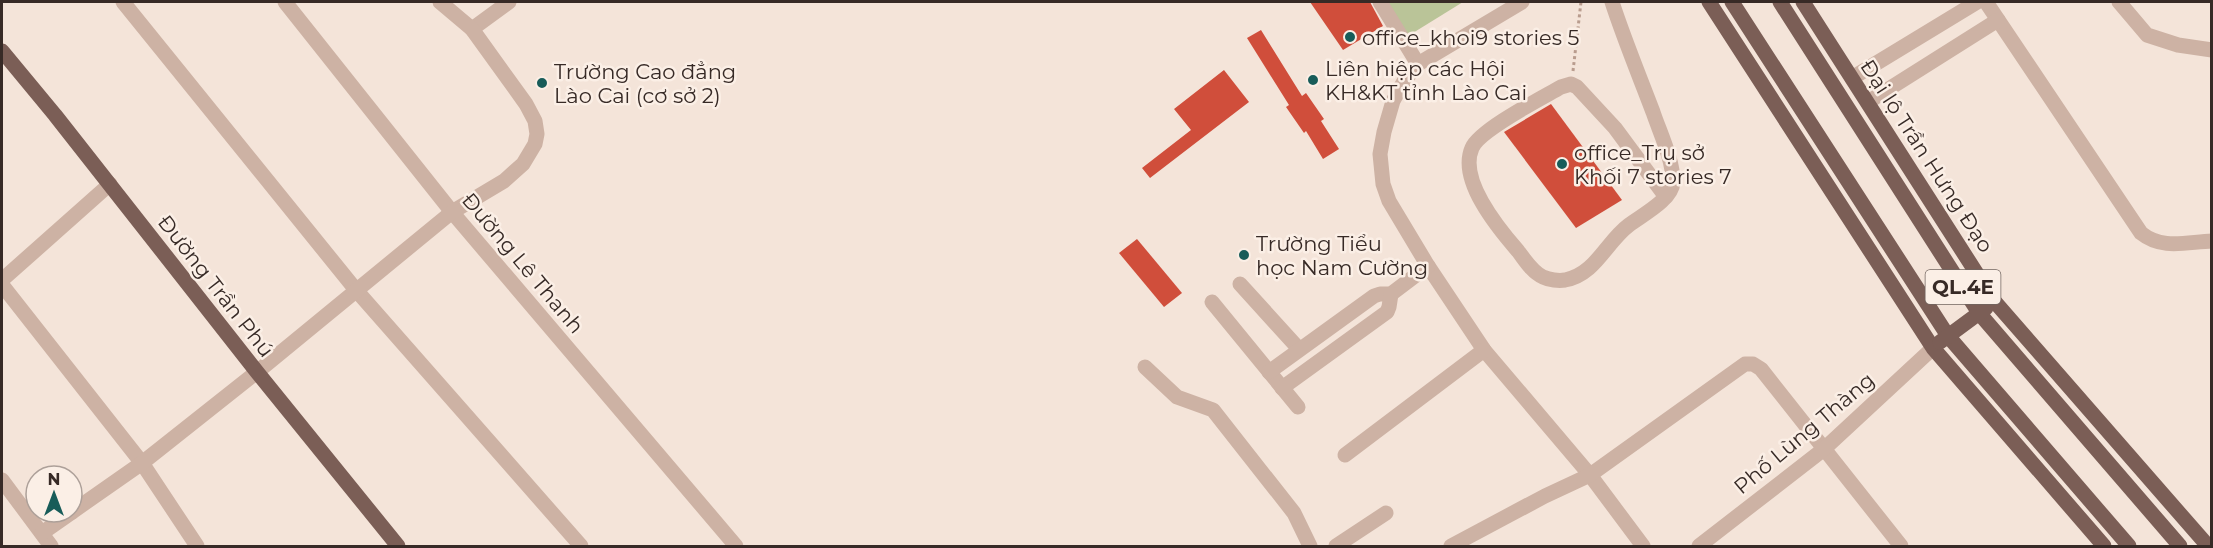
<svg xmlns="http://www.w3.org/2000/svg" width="2213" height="548" viewBox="0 0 2213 548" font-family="Montserrat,sans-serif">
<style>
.green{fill:#bac498}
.building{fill:#d04e3b}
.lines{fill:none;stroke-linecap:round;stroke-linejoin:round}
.path{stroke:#b99c8e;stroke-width:3;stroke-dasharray:3 3;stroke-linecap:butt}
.minor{stroke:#cdb2a4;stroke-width:15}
.major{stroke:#7b5e56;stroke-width:15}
.poi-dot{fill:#185c59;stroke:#fbefe6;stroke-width:2}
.labels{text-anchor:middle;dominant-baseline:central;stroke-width:5;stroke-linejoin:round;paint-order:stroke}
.shield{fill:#fbefe6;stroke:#726560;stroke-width:1.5}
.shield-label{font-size:20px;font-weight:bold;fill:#372a26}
.poi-label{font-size:21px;fill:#372a26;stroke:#fbefe6;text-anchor:start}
.street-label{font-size:21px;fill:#372a26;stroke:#fbefe6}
</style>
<rect width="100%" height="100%" fill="#f4e4d9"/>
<polygon class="green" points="1373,2 1463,2 1408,36"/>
<g class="building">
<polygon points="1310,2 1370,2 1383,26 1343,50"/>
<polygon points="1261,30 1302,96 1306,93 1324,119 1321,121 1339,149 1323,159 1306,131 1304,133 1286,107 1289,105 1247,38"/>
<polygon points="1224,70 1249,102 1150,178 1142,168 1191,130 1174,109"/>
<polygon points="1551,104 1622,200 1576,228 1504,132"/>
<polygon points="1137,239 1182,293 1164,307 1119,253"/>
</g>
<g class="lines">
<polyline class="path" points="1573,71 1581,2"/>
<g class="minor">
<polyline points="123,2 356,290 581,546"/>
<polyline points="285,2 452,212 736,546"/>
<polyline points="1380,2 1418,64"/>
<polyline points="1522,2 1418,64 1404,81 1393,101 1384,132 1380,154 1383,184 1389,201 1428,266 1484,350 1590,475 1643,546"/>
<path d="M1612 2C1624 39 1639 75 1653 112 1660 133 1673 159 1673 182 1672 200 1642 215 1629 225 1606 242 1596 274 1565 280 1559 281 1549 280 1543 277 1532 272 1525 260 1518 251 1498 228 1458 180 1472 148 1479 130 1542 98 1561 87L1571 84 1577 87 1615 128 1666 197"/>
<path d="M1986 2 2141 233C2162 250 2186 242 2212 241"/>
<polyline points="2119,2 2147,35 2178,45 2212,50"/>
<polyline points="472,29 509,2"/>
<polyline points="1852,78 1977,2"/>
<polyline points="1868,102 1998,20"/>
<polyline points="2,280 110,184"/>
<polyline points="1240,284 1299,349"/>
<polyline points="2,285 142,463 197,546"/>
<polyline points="1212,302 1298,407"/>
<polyline points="1145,367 1177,397 1213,410 1294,513 1310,546"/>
<polyline points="1269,372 1374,296 1380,294 1391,294 1428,266"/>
<polyline points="1282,388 1387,312 1389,307 1391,294"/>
<polyline points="1345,455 1484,350"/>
<polyline points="2,480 51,546"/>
<polyline points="72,512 142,463 257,372 452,212 504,181 523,164 535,144 537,134 535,121 526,104 472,29 440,2"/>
<polyline points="42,533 72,512"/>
<polyline points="1336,546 1386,513"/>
<polyline points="1451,546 1545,496 1590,475 1745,364 1753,364 1761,369 1901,546"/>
<polyline points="1699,546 1824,449 1933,348"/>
</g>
<g class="major">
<polyline points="1709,2 1933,348 2104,546"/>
<polyline points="1732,2 1948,336 2129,546"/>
<polyline points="1780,2 1979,313 2180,546"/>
<polyline points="1803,2 1995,302 2208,546"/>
<polyline points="2,51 55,115 257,372 398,546"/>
<polyline points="1940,342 1986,308"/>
</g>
</g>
<g class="poi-dot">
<circle cx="1350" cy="37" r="6"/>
<circle cx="1313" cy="80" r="6"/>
<circle cx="542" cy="83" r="6"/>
<circle cx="1562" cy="164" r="6"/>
<circle cx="1244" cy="255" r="6"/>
</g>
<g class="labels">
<rect class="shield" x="1925.5" y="270" width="75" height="34" rx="4.5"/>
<g class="shield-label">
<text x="1963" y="287">QL.4E</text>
</g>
<g class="poi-label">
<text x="1362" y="37">office_khoi9 stories 5</text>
<text x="1325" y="68">Liên hiệp các Hội<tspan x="1325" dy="24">KH&amp;KT tỉnh Lào Cai</tspan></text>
<text x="554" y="71">Trường Cao đẳng<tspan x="554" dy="24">Lào Cai (cơ sở 2)</tspan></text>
<text x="1574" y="152">office_Trụ sở<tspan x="1574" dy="24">Khối 7 stories 7</tspan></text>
<text x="1256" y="243">Trường Tiểu<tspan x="1256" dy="24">học Nam Cường</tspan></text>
</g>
<g class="street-label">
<text transform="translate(1927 156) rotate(57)">Đại lộ Trần Hưng Đạo</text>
<text transform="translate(523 263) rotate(50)">Đường Lê Thanh</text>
<text transform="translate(216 286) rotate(52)">Đường Trần Phú</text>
<text transform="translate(1804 433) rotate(-40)">Phố Lùng Thàng</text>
</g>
</g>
<rect width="2213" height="548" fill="none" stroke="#372a26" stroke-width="6"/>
<g transform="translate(54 494)"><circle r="28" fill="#fbefe6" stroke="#ada099" stroke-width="1.5"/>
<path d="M0-4.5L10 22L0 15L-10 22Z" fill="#185c59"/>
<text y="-9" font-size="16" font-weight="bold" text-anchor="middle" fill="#372a26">N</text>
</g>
</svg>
